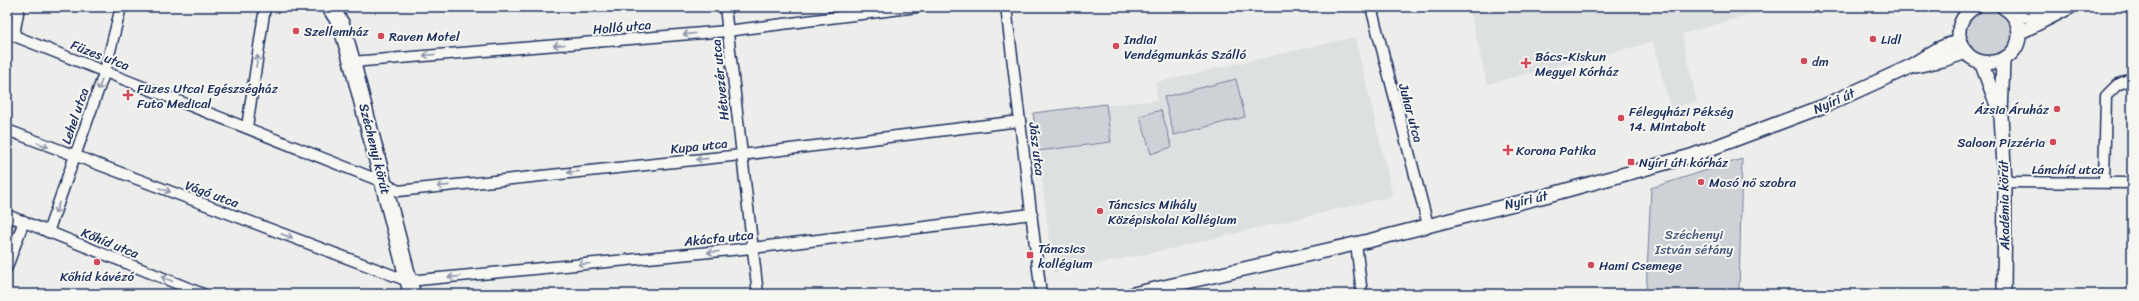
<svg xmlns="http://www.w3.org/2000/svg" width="2139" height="301" viewBox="0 0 2139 301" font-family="Sriracha,sans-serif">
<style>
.built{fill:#dde0e1}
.green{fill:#ced2d7;stroke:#74809a}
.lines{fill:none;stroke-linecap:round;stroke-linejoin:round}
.minor-casing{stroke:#1b2f5e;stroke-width:13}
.tertiary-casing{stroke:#1b2f5e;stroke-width:16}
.primary-casing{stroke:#1b2f5e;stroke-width:19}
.minor{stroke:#f6f6f2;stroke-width:10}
.tertiary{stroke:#f6f6f2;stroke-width:13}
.primary{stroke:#f6f6f2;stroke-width:16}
.oneway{stroke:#8892a8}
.poi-dot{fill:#d1495b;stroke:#f6f6f2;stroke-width:1.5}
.labels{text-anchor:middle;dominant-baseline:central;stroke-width:4;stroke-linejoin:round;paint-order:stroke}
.street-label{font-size:13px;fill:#1b2f5e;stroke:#f6f6f2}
.poi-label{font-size:13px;fill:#1b2f5e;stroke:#f6f6f2;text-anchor:start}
.park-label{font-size:13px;fill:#48587c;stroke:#f6f6f2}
</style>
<rect width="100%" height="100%" fill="#edeeec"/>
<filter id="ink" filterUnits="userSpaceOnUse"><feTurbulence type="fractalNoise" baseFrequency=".025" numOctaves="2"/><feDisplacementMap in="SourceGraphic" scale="8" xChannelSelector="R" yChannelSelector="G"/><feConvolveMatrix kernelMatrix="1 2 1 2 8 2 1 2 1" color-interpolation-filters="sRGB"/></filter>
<g filter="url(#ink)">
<g class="built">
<polygon points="1469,7 1777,7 1682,34 1697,102 1670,108 1653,42 1487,84"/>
<polygon points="1355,37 1393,196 1166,250 1054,273 1033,113 1157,100 1156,82"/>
</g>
<g class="green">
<circle cx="1989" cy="33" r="24"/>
<polygon points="1236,79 1245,117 1174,135 1164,97"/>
<polygon points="1106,104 1111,142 1038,151 1033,113"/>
<polygon points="1161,110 1172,147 1151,154 1140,116"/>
<polygon points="1742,159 1739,294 1646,294 1651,188"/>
<polygon points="7,222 18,227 7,256"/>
</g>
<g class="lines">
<g class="minor-casing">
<g id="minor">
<polyline points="725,7 758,294"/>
<polyline points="1006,7 1041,294"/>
<polyline points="1371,7 1428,225"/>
<polyline points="7,33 383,182 398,191 741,155 1020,121"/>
<polyline points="14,35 19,7"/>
<polyline points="352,62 727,31 917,7"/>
<polyline points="247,127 265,7"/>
<polyline points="7,130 408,281 752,248 1032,214"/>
<polyline points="2005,182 2132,183"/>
<polyline points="2104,182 2106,96 2117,85 2132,78"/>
<polyline points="7,215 203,294"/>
<polyline points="48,232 105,71 121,7"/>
<polyline points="1356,243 1362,294"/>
<polyline points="7,267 24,221"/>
</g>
</g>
<g class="tertiary-casing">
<g id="tertiary">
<path d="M1975 7C1965 13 1958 23 1959 35 1963 78 2028 67 2018 26 2016 18 2010 11 2003 7"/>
<polyline points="2015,18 2060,7"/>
<polyline points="2019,33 2070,7"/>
<polyline points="2003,60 2001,116 2005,182 2004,294"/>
<polyline points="1981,62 1998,108"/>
<polyline points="1916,66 1943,60 1966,52"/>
<polyline points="1133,294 1368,241 1545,196 1691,156 1824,106 1907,68 1938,49 1960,40"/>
</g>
</g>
<g class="primary-casing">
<polyline id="primary" points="330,7 341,24 352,62 412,294"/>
</g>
<use href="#minor" class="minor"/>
<use href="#tertiary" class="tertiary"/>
<use href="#primary" class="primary"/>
</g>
<defs><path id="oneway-shaft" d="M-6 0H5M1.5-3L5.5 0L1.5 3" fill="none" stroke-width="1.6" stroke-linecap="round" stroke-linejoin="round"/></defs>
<g class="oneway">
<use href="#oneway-shaft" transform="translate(689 34) rotate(175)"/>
<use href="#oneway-shaft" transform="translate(559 45) rotate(175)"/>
<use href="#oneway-shaft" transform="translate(429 55) rotate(175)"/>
<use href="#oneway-shaft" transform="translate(257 61) rotate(-82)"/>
<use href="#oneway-shaft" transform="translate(100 85) rotate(109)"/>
<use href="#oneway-shaft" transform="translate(43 145) rotate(21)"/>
<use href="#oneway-shaft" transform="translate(702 159) rotate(174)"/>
<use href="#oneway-shaft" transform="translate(573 172) rotate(174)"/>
<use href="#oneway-shaft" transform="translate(443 186) rotate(174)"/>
<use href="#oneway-shaft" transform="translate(165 190) rotate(20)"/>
<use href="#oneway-shaft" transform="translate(57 208) rotate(110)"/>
<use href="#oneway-shaft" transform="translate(287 236) rotate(20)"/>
<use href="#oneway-shaft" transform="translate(713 252) rotate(175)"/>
<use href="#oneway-shaft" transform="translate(584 264) rotate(175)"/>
<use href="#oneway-shaft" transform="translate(454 277) rotate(175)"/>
<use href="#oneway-shaft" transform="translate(167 279) rotate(-158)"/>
</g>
</g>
<g class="poi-dot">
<circle cx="296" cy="31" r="4"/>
<circle cx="381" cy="36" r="4"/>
<circle cx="1873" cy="39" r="4"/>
<circle cx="1116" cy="46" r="4"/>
<circle cx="1804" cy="61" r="4"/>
<path d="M1524 57h4v4h4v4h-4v4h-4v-4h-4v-4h4z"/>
<path d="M126 89h4v4h4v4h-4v4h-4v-4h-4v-4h4z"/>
<circle cx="2057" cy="109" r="4"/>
<circle cx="1621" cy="118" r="4"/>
<circle cx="2053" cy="142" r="4"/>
<path d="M1506 144h4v4h4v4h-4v4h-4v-4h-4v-4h4z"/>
<rect x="1627" y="158" width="8" height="8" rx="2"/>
<circle cx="1701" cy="182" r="4"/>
<circle cx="1100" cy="211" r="4"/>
<rect x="1026" y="251" width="8" height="8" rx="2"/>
<circle cx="97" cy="262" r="4"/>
<circle cx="1591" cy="265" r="4"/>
</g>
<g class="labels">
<g class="street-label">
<text transform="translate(622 27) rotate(-5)">Holló utca</text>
<text transform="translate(100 55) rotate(21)">Füzes utca</text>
<text transform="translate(720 80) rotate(-96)">Hétvezér utca</text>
<text transform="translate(1834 101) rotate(-24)">Nyíri út</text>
<text transform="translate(1411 113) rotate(75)">Juhar utca</text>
<text transform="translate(75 116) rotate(-71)">Lehel utca</text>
<text transform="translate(699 146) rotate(-6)">Kupa utca</text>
<text transform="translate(375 149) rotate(76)">Széchenyi körút</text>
<text transform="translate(1037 149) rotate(83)">Jász utca</text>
<text x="2068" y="169">Lánchíd utca</text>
<text transform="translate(212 194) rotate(20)">Vágó utca</text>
<text transform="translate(1526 200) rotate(-13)">Nyíri út</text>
<text transform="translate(2004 205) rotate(-91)">Akadémia körút</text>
<text transform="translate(719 238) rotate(-6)">Akácfa utca</text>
<text transform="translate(110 243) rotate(22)">Kőhíd utca</text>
</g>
<g class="poi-label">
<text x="304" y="31">Szellemház</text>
<text x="389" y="36">Raven Motel</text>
<text x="1124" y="39">Indiai<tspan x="1124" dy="15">Vendégmunkás Szálló</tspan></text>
<text x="1881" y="39">Lidl</text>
<text x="1535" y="56">Bács-Kiskun<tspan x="1535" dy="15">Megyei Kórház</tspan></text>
<text x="1812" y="61">dm</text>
<text x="137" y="88">Füzes Utcai Egészségház<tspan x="137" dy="15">Futo Medical</tspan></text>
<text x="2049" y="109" text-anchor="end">Ázsia Áruház</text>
<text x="1629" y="111">Félegyházi Pékség<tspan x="1629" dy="15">14. Mintabolt</tspan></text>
<text x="2045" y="142" text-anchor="end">Saloon Pizzéria</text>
<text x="1516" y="150">Korona Patika</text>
<text x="1639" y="162">Nyíri úti kórház</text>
<text x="1709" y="182">Mosó nő szobra</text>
<text x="1108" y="204">Táncsics Mihály<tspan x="1108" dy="15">Középiskolai Kollégium</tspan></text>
<text x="1038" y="248">Táncsics<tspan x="1038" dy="15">kollégium</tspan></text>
<text x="1599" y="265">Hami Csemege</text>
<text x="97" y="276" text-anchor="middle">Kőhíd kávézó</text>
</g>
<g class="park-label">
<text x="1694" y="234">Széchenyi<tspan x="1694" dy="15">István sétány</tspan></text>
</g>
</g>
<rect width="2139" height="301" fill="none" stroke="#f6f6f2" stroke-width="24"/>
<rect x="12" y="12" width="2115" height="277" fill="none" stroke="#1b2f5e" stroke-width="1.5" filter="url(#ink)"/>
</svg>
